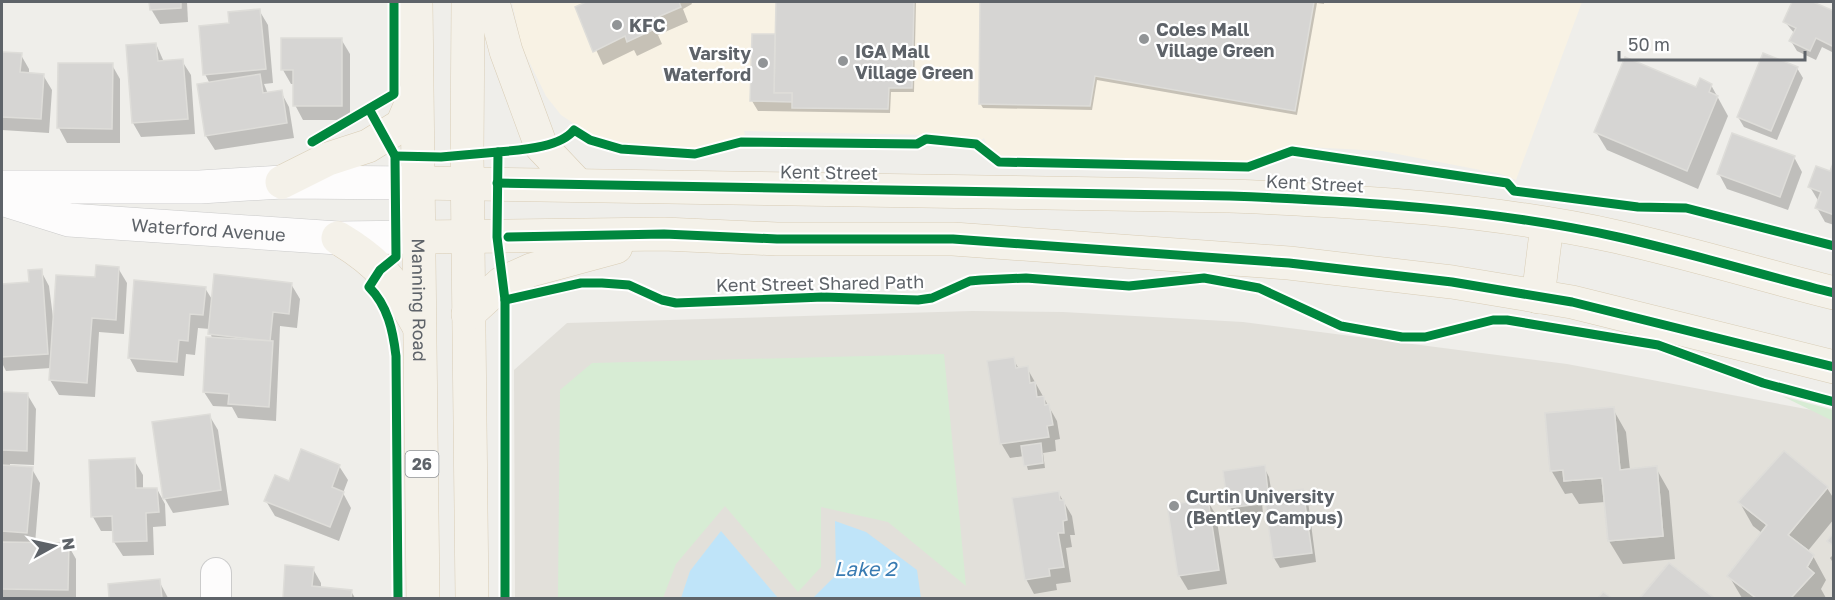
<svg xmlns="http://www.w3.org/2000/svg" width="1835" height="600" viewBox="0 0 1835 600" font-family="'Golos Text',sans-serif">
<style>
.commercial{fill:#f8f2e4}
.education{fill:#e2e0da}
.green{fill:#d7ecd4}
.water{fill:#bfe4f9}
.shadow{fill:#0003}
.building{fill:#d6d5d3;stroke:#deddd9;stroke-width:1.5}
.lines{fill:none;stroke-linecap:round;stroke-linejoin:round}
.minor-casing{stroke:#cbcbcb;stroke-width:32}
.tertiary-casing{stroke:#cbcbcb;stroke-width:34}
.primary-casing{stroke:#d9cdb6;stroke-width:34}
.minor{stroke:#fdfcfc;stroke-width:30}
.tertiary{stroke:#fdfcfc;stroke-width:33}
.primary{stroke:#f4f1e9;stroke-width:33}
.cycleway-casing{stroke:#fff;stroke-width:13}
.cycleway{stroke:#00873e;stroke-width:9}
.poi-dot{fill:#919496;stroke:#fff;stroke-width:2}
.labels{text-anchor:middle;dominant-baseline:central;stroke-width:4.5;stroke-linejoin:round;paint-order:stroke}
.shield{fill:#fff;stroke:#8e9296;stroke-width:1.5}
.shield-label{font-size:16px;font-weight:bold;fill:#5e6369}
.poi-label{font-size:18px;font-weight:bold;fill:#5e6369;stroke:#fff;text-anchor:start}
.street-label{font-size:18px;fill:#5e6369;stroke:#fff}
.water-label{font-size:20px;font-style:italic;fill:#397bb2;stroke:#fff}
</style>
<rect width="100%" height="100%" fill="#efeeea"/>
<polygon class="commercial" points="512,2 1582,2 1516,180 1501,174 1382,151 1289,146 1245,162 1001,156 987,145 984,138 972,147 930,135 744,131 745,135 704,149 639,148 610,143 594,137 561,115 546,96 522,47"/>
<polygon class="education" points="972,311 1063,312 1243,322 1567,364 1833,414 1833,598 515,598 514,370 567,323"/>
<g class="green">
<polygon points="944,354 966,586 888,522 821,507 821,567 798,592 725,506 676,564 663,598 558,598 560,390 592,363"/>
<polygon points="1782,396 1833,410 1833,421"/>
</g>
<g class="water">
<polygon points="835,521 866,532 917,570 921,598 813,598 836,575"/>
<polygon points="721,531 778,598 681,598 690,571"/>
</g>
<g class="shadow">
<polygon points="151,2 187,2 188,22 160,24 151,9"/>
<polygon points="594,2 691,2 692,4 683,9 688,22 658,35 662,44 637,56 634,50 603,65 577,8"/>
<polygon points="778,2 916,2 914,92 891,92 890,113 758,111 752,101 774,36 777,40"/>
<polygon points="982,2 1324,2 1324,4 1317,3 1297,115 1097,80 1092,110 983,108 980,103"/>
<polygon points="1794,2 1809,2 1834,13 1834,53 1822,47 1816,60 1797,51 1791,41 1795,34 1785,22"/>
<polygon points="259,10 268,25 273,83 264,84 268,94 281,92 289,107 294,138 215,150 206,136 210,84 205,74 231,24"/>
<polygon points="341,39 350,54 350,120 303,120 295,105 295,84 291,84 283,70"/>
<polygon points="156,44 164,62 182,61 191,75 195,134 141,137 133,123"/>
<polygon points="2,54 21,55 29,69 29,74 43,75 52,90 49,133 2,130"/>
<polygon points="112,65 120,79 120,143 67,143 59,128"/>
<polygon points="1797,68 1803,78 1777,140 1744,127 1738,117"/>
<polygon points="1711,85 1728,116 1698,189 1607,150 1596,132"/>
<polygon points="1794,157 1802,172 1788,210 1727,189 1719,174"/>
<polygon points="1834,165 1834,225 1825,222 1817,208 1819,202 1810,187 1831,173"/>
<polygon points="118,268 127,283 124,334 99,332 95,397 59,395 50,380 51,368 6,371 2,363 2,285 31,283 41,271 49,286 54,325 96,279"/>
<polygon points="291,284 300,299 297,328 280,326 276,421 238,418 232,407 213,406 204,392 212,339 210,329 198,328 195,355 186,354 184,376 137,372 129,357 205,288 213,301"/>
<polygon points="1013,359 1019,369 1027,368 1057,421 1060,439 1055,440 1056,451 1043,453 1045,468 1028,470 1024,456 1010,458 1001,443"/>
<polygon points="2,394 27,394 36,409 34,465 10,464 10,467 32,469 40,483 35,544 68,545 76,559 76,598 2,598"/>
<polygon points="1613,409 1626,432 1630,470 1656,468 1669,491 1675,559 1623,564 1609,541 1605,502 1579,504 1572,493 1565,494 1551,470"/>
<polygon points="209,415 218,430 229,505 173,513 165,499 154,423"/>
<polygon points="134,460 143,475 143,490 157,489 165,504 166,526 153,527 154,555 123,556 114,542 114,531 101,531 93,517"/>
<polygon points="339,466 348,480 343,493 351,508 339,541 275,516 266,501 290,483"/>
<polygon points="1264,467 1269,477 1272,495 1302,491 1308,501 1316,562 1280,568 1274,558 1266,502 1262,503 1263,514 1235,517 1230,507"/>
<polygon points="1827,488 1834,499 1834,519 1807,552 1813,556 1826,580 1821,589 1826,598 1742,598 1729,576 1762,533 1753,526 1740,503"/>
<polygon points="1058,492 1072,516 1075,535 1070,535 1072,547 1066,548 1071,582 1056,584 1057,590 1034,594 1026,579"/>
<polygon points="1207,500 1216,515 1227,584 1188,590 1179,575"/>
<polygon points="1834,554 1834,564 1830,558"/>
<polygon points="1669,565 1711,598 1642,598"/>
<polygon points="287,566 313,569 321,583 321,588 351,591 355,598 284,598"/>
<polygon points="159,581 168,598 111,598 109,585"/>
</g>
<g class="building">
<polygon points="149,2 181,2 181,8 150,10"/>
<polygon points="586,2 679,2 681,7 651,20 655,29 627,42 625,36 593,52 575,7"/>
<polygon points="776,2 914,2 912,88 889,88 888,109 792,108 792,93 774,93"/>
<polygon points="980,2 1314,2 1295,111 1095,76 1090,106 979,104"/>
<polygon points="1792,2 1813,2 1834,11 1834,47 1816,38 1810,51 1789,41 1796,28 1783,22"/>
<polygon points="260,9 266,69 203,75 199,26 229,23 228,12"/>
<polygon points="752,34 775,34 774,93 792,93 792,102 750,101"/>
<polygon points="281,38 342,38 342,106 293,106 293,70 281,70"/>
<polygon points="156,43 158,61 183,59 188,119 132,123 126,45"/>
<polygon points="2,52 22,53 20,72 44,74 41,119 2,117"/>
<polygon points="1763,53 1798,67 1771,131 1737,117"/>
<polygon points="1625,57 1696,87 1700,78 1712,84 1709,92 1718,96 1687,171 1594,132"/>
<polygon points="58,63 113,63 112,129 57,128"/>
<polygon points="260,74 263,93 282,90 287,123 205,136 197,84"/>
<polygon points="1732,133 1795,156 1780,197 1717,174"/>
<polygon points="1834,161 1834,215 1815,208 1821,192 1808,187 1816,166 1830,171"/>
<polygon points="96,265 119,267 116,320 92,318 87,383 49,380 56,275 95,277"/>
<polygon points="42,269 48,354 2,357 2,284 29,282 28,270"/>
<polygon points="214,274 292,283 289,314 273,312 270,341 208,334"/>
<polygon points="134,280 206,287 203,315 190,314 188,341 179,340 177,362 128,358"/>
<polygon points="206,337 273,341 269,407 228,404 229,394 203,392"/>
<polygon points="1014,357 1016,368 1028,366 1030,383 1035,382 1037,397 1044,396 1045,405 1049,404 1053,425 1047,426 1049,437 1000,444 987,361"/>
<polygon points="2,392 28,393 27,451 2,450"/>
<polygon points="1614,407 1620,470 1657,466 1663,536 1608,541 1602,478 1564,481 1563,470 1550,471 1545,413"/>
<polygon points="1614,407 1620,470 1657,466 1663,536 1608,541 1602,478 1564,481 1563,470 1550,471 1545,413"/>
<polygon points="210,414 221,490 163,499 152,422"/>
<polygon points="1041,443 1043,463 1024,466 1021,446"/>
<polygon points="301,449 340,465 332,487 344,492 330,527 264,501 275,475 289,481"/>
<polygon points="1784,451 1828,487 1788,535 1814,555 1807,567 1814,573 1791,598 1756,598 1727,576 1767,525 1738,502"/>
<polygon points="1784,451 1828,487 1788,535 1814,555 1807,567 1814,573 1791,598 1756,598 1727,576 1767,525 1738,502"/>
<polygon points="135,458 136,488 157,488 159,512 146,513 147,541 113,542 112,516 91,517 89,460"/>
<polygon points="2,465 33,467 27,533 2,531"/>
<polygon points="1265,465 1268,492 1258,493 1259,504 1228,508 1223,471"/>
<polygon points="1303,489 1312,553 1273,558 1264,495"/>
<polygon points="1059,491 1060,500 1064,500 1067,520 1063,521 1064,533 1058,533 1064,567 1049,569 1050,576 1025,580 1012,498"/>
<polygon points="1208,499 1219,570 1178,576 1167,505"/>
<polygon points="1834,532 1834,546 1827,541"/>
<polygon points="1834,532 1834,546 1827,541"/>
<polygon points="2,542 69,543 68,590 2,589"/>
<polygon points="1669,563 1714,598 1640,598"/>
<polygon points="1669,563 1714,598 1640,598"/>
<polygon points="285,565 314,567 312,586 352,590 351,598 283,598"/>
<polygon points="160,579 162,598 109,598 108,584"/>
<polygon points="1603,592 1612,598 1598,598"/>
<polygon points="1603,592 1612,598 1598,598"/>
</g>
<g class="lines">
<g class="minor-casing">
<polyline id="minor" points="216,573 216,598"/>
</g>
<g class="tertiary-casing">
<g id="tertiary">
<polyline points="2,187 200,187 282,182 418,183"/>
<path id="s1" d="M2 199 69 220 338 238 418 237"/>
</g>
</g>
<g class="primary-casing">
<g id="primary">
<path id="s2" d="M416 2 423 598"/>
<polyline points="468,2 467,154 472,598"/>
<polyline points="493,2 506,51 541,146 576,183"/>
<polyline points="282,182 328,159 368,146 402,125 416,92"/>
<path d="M418 183 1230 196C1360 201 1491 209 1618 237 1690 253 1762 275 1834 293"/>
<polyline points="418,237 664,234 777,239 953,239 1289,263 1452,282 1572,302 1834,367"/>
<path d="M338 238C380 263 394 282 418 325"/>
<polyline points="1538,297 1547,225"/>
<polyline points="468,314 502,283 531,270 616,247"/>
</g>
</g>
<use href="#minor" class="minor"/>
<use href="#tertiary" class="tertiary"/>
<use href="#primary" class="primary"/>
<g class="cycleway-casing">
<g id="cycleway">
<path d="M369 109 395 156 396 257 380 270 369 287C388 306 393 331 396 356L398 598"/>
<polyline points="312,142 394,94 394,2"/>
<polyline points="395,156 441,157 498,152"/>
<path d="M497 183 1230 196C1360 201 1491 209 1618 237 1690 253 1762 275 1834 293"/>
<polyline points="508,237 664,234 777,239 953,239 1289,263 1452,282 1572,302 1834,367"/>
<polyline points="505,300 581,283 602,283 629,285 662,300 676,303 823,297 918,300 932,298 970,281 981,280 1026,278 1129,286 1204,278 1259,288 1341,326 1402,337 1425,337 1493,320 1507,320 1658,345 1763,383 1834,402"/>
<path d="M505 598V300L497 237 498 152C519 150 560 148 574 130L590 140 621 149 695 154 741 142 917 144 926 139 976 144 999 162 1248 167 1292 151 1507 183 1514 191 1638 207 1686 208 1834 246"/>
</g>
</g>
<use href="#cycleway" class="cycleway"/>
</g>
<g class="poi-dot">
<circle cx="617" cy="25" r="6"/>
<circle cx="1144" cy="39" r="6"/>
<circle cx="843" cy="61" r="6"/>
<circle cx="763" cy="63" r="6"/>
<circle cx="1174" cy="506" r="6"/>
</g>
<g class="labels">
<rect class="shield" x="405.5" y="451" width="33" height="26" rx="4.5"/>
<g class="shield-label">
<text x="422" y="464">26</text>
</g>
<g class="poi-label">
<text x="629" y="25">KFC</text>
<text x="1156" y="29">Coles Mall<tspan x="1156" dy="21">Village Green</tspan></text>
<text x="855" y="51">IGA Mall<tspan x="855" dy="21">Village Green</tspan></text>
<text x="751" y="53" text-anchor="end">Varsity<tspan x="751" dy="21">Waterford</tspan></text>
<text x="1186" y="496">Curtin University<tspan x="1186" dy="21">(Bentley Campus)</tspan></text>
</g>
<g class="street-label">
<text transform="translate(829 172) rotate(1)">Kent Street</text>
<text transform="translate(1315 183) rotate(3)">Kent Street</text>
<text stroke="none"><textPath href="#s1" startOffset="210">Waterford Avenue</textPath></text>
<text transform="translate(820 283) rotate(-1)">Kent Street Shared Path</text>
<text stroke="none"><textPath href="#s2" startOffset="298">Manning Road</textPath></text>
</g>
<g class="water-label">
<text x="865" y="568">Lake 2</text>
</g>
</g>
<rect width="1835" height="600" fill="none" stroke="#5e6369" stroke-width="6"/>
<g transform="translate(54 546) rotate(82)" stroke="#ffffff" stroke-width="4.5" paint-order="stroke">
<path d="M0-4.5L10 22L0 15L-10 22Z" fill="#5e6369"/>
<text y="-9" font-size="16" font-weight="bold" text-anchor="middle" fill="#5e6369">N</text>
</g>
<path d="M1619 51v9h186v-9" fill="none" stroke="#5e6369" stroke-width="3"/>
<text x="1628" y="51" font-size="18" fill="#5e6369" stroke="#ffffff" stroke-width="4.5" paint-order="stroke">50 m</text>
</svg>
